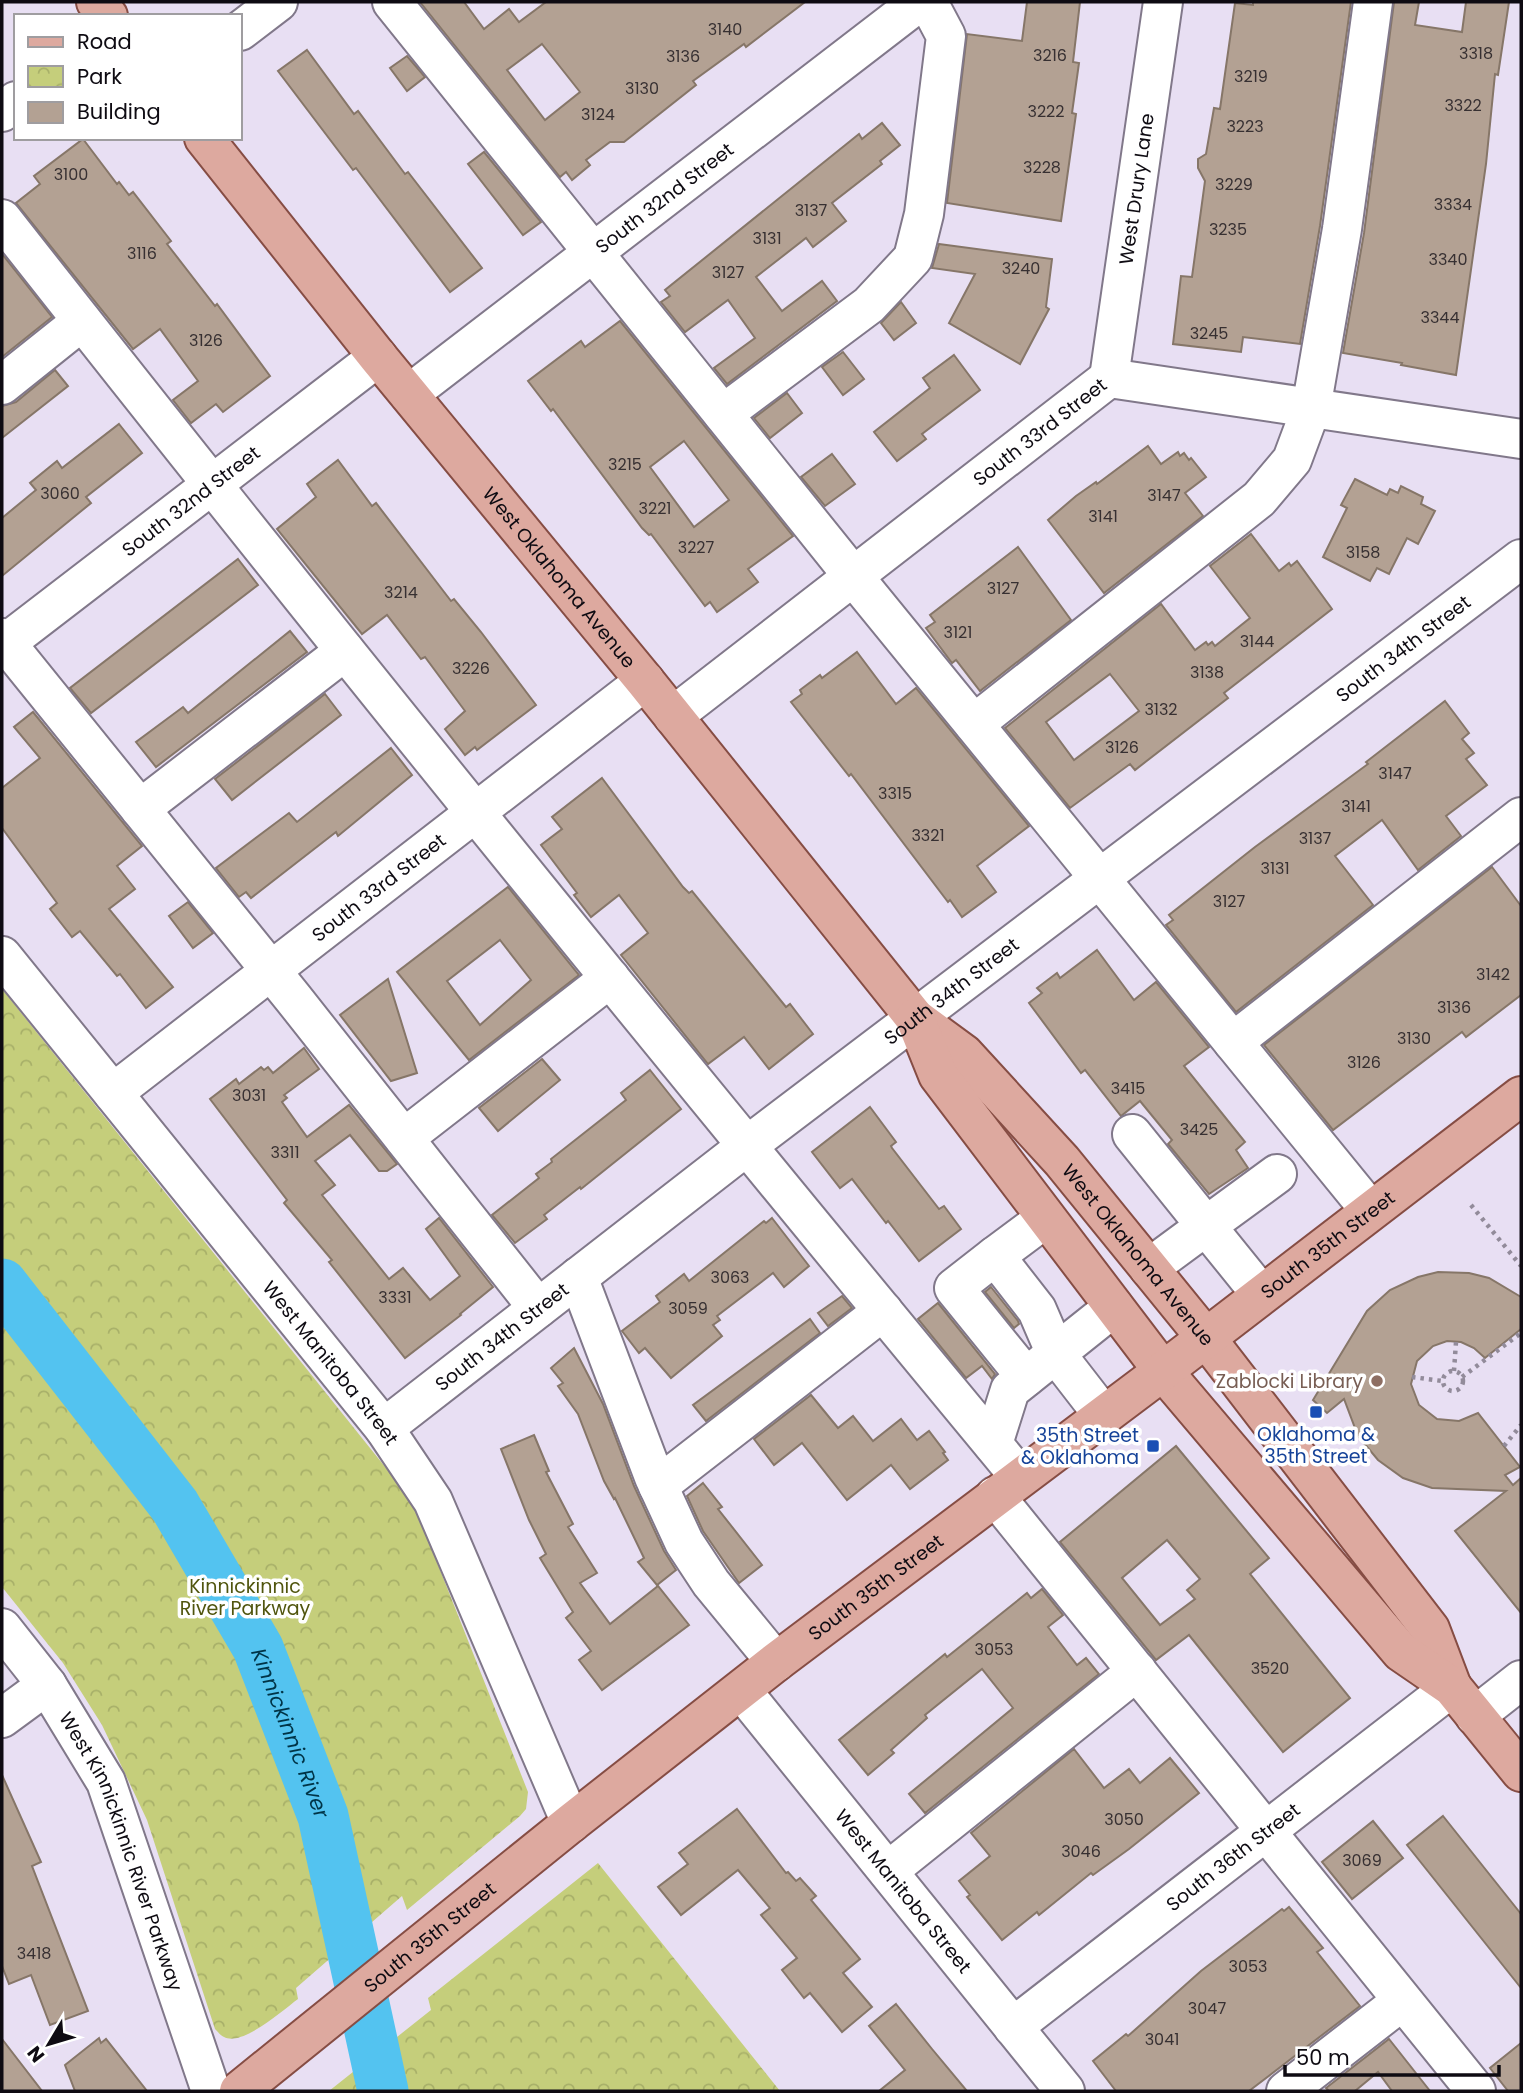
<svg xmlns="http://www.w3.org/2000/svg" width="1523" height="2093" viewBox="0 0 1523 2093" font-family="Poppins,sans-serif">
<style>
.park{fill:url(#park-crowns)}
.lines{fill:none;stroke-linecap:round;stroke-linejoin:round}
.river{stroke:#53c3f0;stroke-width:51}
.building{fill:#b3a193;stroke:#867668;stroke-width:2;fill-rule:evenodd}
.minor-casing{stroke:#81788a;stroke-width:42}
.major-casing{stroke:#864d44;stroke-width:42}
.path{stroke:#928b9a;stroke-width:4.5;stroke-dasharray:3.5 5;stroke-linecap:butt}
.minor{stroke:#fff;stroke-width:38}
.major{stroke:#dda99f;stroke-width:38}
.education-dot{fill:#8d6e63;stroke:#fff;stroke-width:2.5}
.transit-dot{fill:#1a4fb4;stroke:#fff;stroke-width:2.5}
.labels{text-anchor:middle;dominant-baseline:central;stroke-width:7;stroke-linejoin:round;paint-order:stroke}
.number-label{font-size:16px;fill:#373032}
.street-label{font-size:19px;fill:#0e0b12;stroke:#fff}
.education-label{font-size:19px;fill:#785e54;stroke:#fff;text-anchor:end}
.transit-label{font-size:19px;fill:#164399;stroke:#fff}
.park-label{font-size:19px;fill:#50550e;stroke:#fff}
.water-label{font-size:21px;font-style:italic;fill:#003447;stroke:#fff}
</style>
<defs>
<pattern id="park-crowns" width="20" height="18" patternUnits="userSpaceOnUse" patternTransform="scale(1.75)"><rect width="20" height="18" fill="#c5ce7b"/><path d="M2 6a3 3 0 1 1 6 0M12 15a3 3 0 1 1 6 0" fill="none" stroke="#a8b069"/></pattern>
</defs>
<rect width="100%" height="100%" fill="#e8dff3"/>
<g class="park">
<path d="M2 989 394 1478 413 1506 425 1532 528 1792 526 1809 520 1816 407 1910 402 1896 296 1988 298 1999C283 2010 242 2047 224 2037 220 2035 218 2032 215 2029L147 1820 102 1725 63 1663 2 1587Z"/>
<polygon points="598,1863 780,2091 329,2091 431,2010 428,1998"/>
</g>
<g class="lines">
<path class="river" id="s1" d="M2 1284 175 1506 258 1648 323 1816 383 2091"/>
</g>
<g class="building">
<path d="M420 2H464L484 29 509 9 519 22 546 2H805L746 47 744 44 693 81 696 85 624 142H610L586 160 590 165 572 180 566 172 560 177ZM542 44 580 92 545 120 507 70Z"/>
<polygon points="1027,2 1080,2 1073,62 1079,63 1072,113 1076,114 1061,221 947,203 967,34 1022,41"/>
<polygon points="1253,2 1351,2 1320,226 1300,344 1243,337 1241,352 1173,344 1181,276 1192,277 1205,181 1198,168 1198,159 1206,154 1214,108 1220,109 1235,3 1253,5"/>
<polygon points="1394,2 1419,2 1415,25 1462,32 1466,2 1509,2 1498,75 1495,74 1486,164 1456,375 1401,365 1402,363 1343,353 1364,233"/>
<polygon points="307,50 354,114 358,111 405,174 408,172 482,268 450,292 356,168 353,170 278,71"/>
<polygon points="407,56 425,77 407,91 390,68"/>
<polygon points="882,123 900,145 880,161 882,164 832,203 846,221 813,247 806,238 756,277 782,311 822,281 837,301 727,384 714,368 755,338 728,300 685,332 661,302 670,296 665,290 859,134 862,139"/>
<polygon points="83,139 117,184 119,182 129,195 133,192 171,241 167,244 215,306 217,304 270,376 223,412 216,404 191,423 173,400 198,381 160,329 133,349 16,203 40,184 34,176"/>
<polygon points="484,152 541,222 523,235 468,164"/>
<polygon points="939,244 1052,259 1046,307 1049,309 1020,364 949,323 975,274 932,268"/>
<polygon points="2,254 52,317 2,357"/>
<polygon points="901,302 916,323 894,340 881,323"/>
<path d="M620 321 793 536 748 569 758 582 717 612 710 602 705 606 651 534 649 535 642 528 553 409 551 411 528 381 581 341 585 347ZM684 441 729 500 694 527 650 467Z"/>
<polygon points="843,352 864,379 843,395 822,367"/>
<polygon points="954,355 980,390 922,434 926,439 897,461 874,432 930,388 923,378"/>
<polygon points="55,370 68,386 2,438 2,406 16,402"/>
<polygon points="787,393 802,413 770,438 754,418"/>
<polygon points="119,424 142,453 86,497 91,503 2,576 2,518 36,490 30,483 57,461 62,468"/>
<polygon points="1148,446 1161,464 1178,452 1180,456 1184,453 1189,460 1191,458 1206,477 1185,493 1203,516 1104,593 1048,520 1076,496 1096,482 1097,484"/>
<polygon points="832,454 855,484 825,506 801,477"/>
<polygon points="338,460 372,506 376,503 451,601 454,599 481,632 536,705 477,750 475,747 465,755 445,729 465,711 425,657 421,659 387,615 362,634 277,529 316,497 307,484"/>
<polygon points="1355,479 1387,495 1390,489 1398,493 1401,486 1423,497 1421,504 1435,511 1418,544 1407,538 1389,574 1377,568 1370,581 1323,557 1347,508 1341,505"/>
<path d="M1251 534 1279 571 1289 563 1291 566 1297 561 1332 609 1224 693 1228 698 1135 770 1130 764 1070 808 1005 728 1161 604 1195 650 1206 642 1208 645 1212 642 1215 646 1250 618 1210 566ZM1110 674 1139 711 1074 760 1046 722Z"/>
<polygon points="1018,547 1071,620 980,691 956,660 952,663 926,628 935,622 930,615"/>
<polygon points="238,559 258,585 91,713 70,688"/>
<polygon points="290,631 307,652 156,767 136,742 183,707 188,713"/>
<polygon points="857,652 896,704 916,688 1029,826 977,866 996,892 962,917 950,900 948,902 851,774 849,776 791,702 802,694 800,690 820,675 822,678"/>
<polygon points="325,694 341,715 232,800 215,779"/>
<polygon points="1445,701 1469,733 1462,739 1474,753 1466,759 1487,785 1446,816 1461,836 1418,870 1382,820 1335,856 1373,905 1236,1012 1166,925 1173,920 1169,915 1255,847 1368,764 1366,762"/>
<polygon points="33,712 142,846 117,866 135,889 109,909 173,987 146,1008 120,974 117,976 80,931 72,937 50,909 57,903 2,828 2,788 40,758 14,727"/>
<polygon points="391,748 412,775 338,836 336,832 251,898 246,892 239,897 216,868 289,813 297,822"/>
<polygon points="602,778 683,887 689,893 692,891 786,1007 790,1004 813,1034 769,1069 744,1037 708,1064 621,955 648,933 619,895 591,917 574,895 577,893 541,845 562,829 552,817"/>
<polygon points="1492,867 1521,906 1521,995 1466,1037 1462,1032 1333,1130 1264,1045"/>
<path d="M508 887 579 975 469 1060 397 972ZM500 940 531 980 480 1025 447 981Z"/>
<polygon points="188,902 213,933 193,948 169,916"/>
<polygon points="1097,950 1134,1000 1156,982 1209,1047 1184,1066 1245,1142 1236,1150 1248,1168 1209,1194 1168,1144 1172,1140 1140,1101 1121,1116 1085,1070 1081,1073 1029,1003 1042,993 1037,988 1057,973 1060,978"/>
<polygon points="388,979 417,1073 391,1081 340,1015"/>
<polygon points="304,1048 319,1069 284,1095 287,1098 282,1102 307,1137 349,1105 397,1164 387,1171 379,1171 350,1135 315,1161 335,1185 322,1195 389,1279 403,1268 430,1300 460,1276 426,1229 439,1218 493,1287 460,1314 461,1315 405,1358 329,1262 332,1260 284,1203 287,1200 210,1099 236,1079 239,1084 261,1067 264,1070 268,1067 273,1073"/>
<polygon points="542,1059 560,1080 498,1131 479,1108"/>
<polygon points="650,1070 681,1109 581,1189 580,1187 544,1215 547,1219 515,1243 492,1215 539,1178 536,1174 552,1162 551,1159 626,1100 621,1093"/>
<polygon points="870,1107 896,1142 891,1146 892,1148 939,1209 944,1206 961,1229 919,1261 888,1221 886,1223 852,1179 840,1188 812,1152"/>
<polygon points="772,1218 809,1266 784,1287 773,1273 717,1316 720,1320 713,1325 722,1336 671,1378 645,1348 639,1353 622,1331 660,1302 656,1296 684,1274 689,1281 764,1221 766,1223"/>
<polygon points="1438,1272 1469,1273 1489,1278 1521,1297 1521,1329 1485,1358 1474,1348 1461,1342 1447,1341 1433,1346 1417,1361 1411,1384 1419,1405 1437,1419 1459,1421 1478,1413 1520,1467 1505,1475 1513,1485 1521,1478 1521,1613 1455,1531 1506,1491 1432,1488 1403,1478 1378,1460 1358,1436 1344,1399 1327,1413 1313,1400 1367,1311 1390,1290 1418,1277"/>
<polygon points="991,1287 1018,1321 1019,1324 1014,1328 985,1292"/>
<polygon points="842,1296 852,1308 828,1326 818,1313"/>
<polygon points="938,1303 995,1374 992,1379 982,1366 966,1378 918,1319"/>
<polygon points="810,1319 820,1333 706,1421 693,1405"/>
<polygon points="574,1348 603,1404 634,1486 664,1551 676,1570 657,1585 638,1562 644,1558 615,1498 614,1499 604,1481 578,1414 558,1386 563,1383 551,1368"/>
<polygon points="811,1395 838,1428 853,1416 873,1441 901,1419 917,1440 929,1431 945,1452 943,1453 948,1460 910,1489 891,1465 847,1500 802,1443 774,1465 754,1439"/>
<polygon points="534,1435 549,1471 546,1472 573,1524 568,1527 597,1573 580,1583 610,1624 658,1586 689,1625 602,1690 579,1660 591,1651 566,1618 573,1612 540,1558 546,1554 529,1520 501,1449"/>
<path d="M1176 1446 1269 1558 1250 1574 1350 1698 1283 1752 1189 1635 1156 1660 1060 1542ZM1167 1540 1200 1579 1187 1590 1195 1599 1160 1625 1122 1578Z"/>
<polygon points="703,1483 722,1507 718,1509 762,1565 739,1583 703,1531 687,1496"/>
<polygon points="1042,1589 1063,1615 1048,1627 1077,1665 1086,1658 1099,1674 925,1813 909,1794 1013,1708 982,1669 925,1715 927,1718 891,1750 894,1753 868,1775 839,1740 945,1654 947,1657 1027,1593 1031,1598"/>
<polygon points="1074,1749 1104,1788 1129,1769 1140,1783 1170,1758 1199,1793 1129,1849 1093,1875 1091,1873 1039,1915 1037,1912 1002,1940 967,1897 970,1895 959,1881 990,1856 971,1833"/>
<polygon points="2,1775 41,1862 32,1866 88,2011 50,2025 31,1975 9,1984 2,1966"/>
<polygon points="737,1809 786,1873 788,1872 796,1881 800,1878 816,1896 811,1900 860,1959 843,1973 872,2007 842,2032 810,1993 804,1998 782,1970 797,1958 761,1915 770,1908 738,1870 681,1915 658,1887 688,1864 679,1853"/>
<polygon points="1443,1816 1521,1914 1521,1988 1407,1845"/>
<polygon points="1373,1821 1403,1858 1352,1899 1322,1862"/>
<polygon points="1289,1907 1323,1948 1317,1952 1360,2006 1249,2091 1116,2091 1093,2061 1126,2034 1128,2036 1201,1971 1282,1909 1284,1911"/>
<polygon points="896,2004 932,2049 967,2091 879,2091 905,2070 869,2026"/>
<polygon points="99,2038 101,2043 106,2039 147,2091 75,2091 65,2065"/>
<polygon points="2,2039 42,2091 2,2091"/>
<polygon points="1389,2039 1430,2091 1392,2091 1378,2072 1355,2091 1329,2091 1326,2088"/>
<polygon points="1521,2043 1521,2091 1508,2091 1490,2068"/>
</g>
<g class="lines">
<g class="minor-casing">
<g id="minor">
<polyline points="392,2 853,576 1370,1210"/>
<polyline points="240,31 278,2"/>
<polyline points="2,112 16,101"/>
<path d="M2 219C335 643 676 1062 1020 1477"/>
<path id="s2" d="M1109 378 1163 2"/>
<polyline points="2,385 82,321"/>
<path id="s3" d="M409 394 919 2"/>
<polyline points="723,414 869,305 913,258 924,214 946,36 928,2"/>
<polyline points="2,638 293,998 538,1308"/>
<path id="s4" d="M2 646 378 357"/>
<path id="s5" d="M673 716 1109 378 1521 439"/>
<polyline points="974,724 1259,499 1292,460 1311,409 1342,229 1373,2"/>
<polyline points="140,809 345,651"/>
<path id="s6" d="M2 956 384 1428 433 1501 571 1823"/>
<polyline points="1233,1042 1521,817"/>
<path id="s7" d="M113 1093 645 681"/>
<polyline points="1132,1134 1206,1226 1277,1174"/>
<polyline points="404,1138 610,978"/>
<polyline points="1046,1218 995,1256 1037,1310 1056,1354 1104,1416"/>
<polyline points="995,1256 954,1288 1026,1377"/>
<polyline points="1149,1268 1206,1226 1261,1294"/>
<polyline points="578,1277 654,1477 684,1542 711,1583 776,1662"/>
<path id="s8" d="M384 1428 748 1145 1521 559"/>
<polyline points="993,1444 1010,1390 1114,1307"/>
<polyline points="658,1486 883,1311"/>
<polyline points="995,1496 1476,2091"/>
<path id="s9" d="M2 1628 47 1685 106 1782 211 2091"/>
<path id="s10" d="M742 1691 1065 2091"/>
<polyline points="1475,1716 1521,1680"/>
<polyline points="2,1718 47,1685"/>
<polyline points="888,1871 1137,1671"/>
<path id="s11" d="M1013 2027 1452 1687"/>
<polyline points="1286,2091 1402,2001"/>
</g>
</g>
<g class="major-casing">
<g id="major">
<polyline points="96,2 108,16"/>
<path id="s12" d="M204 138 378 357 645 681 915 1018 964 1054 1062 1161 1206 1338 1430 1629 1452 1687"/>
<polyline points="915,1018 938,1075 1163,1371 1401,1652 1452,1687 1521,1772"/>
<path id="s13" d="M239 2091 571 1823 776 1662 1163 1371 1521 1096"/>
</g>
</g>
<g class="path">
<polyline points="1471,1205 1521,1266"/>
<circle cx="1453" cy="1381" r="10"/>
<polyline points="1454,1371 1456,1342"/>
<polyline points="1412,1377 1442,1381"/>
<polyline points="1462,1377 1521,1333"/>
<polyline points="1504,1446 1521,1425"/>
</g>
<use href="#minor" class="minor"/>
<use href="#major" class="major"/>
</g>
<circle class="education-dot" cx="1377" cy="1381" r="7"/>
<g class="transit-dot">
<rect x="1309" y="1405" width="14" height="14" rx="3.5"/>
<rect x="1146" y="1439" width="14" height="14" rx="3.5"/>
</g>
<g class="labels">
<g class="number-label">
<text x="725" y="29">3140</text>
<text x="1476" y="53">3318</text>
<text x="1050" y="55">3216</text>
<text x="683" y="56">3136</text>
<text x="1251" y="76">3219</text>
<text x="642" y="88">3130</text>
<text x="1463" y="105">3322</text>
<text x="1046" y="111">3222</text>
<text x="598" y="114">3124</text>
<text x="1245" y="126">3223</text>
<text x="1042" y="167">3228</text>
<text x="71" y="174">3100</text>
<text x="1234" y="184">3229</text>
<text x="1453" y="204">3334</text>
<text x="811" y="210">3137</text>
<text x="1228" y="229">3235</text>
<text x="767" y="238">3131</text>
<text x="142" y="253">3116</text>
<text x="1448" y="259">3340</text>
<text x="1021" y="268">3240</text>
<text x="728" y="272">3127</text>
<text x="1440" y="317">3344</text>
<text x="1209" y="333">3245</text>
<text x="206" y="340">3126</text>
<text x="625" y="464">3215</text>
<text x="60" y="493">3060</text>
<text x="1164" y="495">3147</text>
<text x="655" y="508">3221</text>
<text x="1103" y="516">3141</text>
<text x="696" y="547">3227</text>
<text x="1363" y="552">3158</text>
<text x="1003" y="588">3127</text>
<text x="401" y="592">3214</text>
<text x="958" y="632">3121</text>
<text x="1257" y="641">3144</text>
<text x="471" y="668">3226</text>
<text x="1207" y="672">3138</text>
<text x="1161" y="709">3132</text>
<text x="1122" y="747">3126</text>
<text x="1395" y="773">3147</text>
<text x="895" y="793">3315</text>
<text x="1356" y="806">3141</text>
<text x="928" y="835">3321</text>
<text x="1315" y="838">3137</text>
<text x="1275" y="868">3131</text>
<text x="1229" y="901">3127</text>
<text x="1493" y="974">3142</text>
<text x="1454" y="1007">3136</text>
<text x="1414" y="1038">3130</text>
<text x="1364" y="1062">3126</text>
<text x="1128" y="1088">3415</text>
<text x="249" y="1095">3031</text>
<text x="1199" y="1129">3425</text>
<text x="285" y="1152">3311</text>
<text x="730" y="1277">3063</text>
<text x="395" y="1297">3331</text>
<text x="688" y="1308">3059</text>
<text x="994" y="1649">3053</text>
<text x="1270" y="1668">3520</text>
<text x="1124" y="1819">3050</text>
<text x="1081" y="1851">3046</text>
<text x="1362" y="1860">3069</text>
<text x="34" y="1953">3418</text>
<text x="1248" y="1966">3053</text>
<text x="1207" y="2008">3047</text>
<text x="1162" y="2039">3041</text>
</g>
<g class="street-label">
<text stroke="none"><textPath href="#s2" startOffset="191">West Drury Lane</textPath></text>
<text stroke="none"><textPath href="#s3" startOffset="322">South 32nd Street</textPath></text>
<text stroke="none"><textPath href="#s5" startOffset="464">South 33rd Street</textPath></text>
<text stroke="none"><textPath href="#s4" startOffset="238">South 32nd Street</textPath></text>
<text stroke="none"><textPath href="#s12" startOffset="565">West Oklahoma Avenue</textPath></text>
<text stroke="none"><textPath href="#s8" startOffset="1283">South 34th Street</textPath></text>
<text stroke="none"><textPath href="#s7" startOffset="336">South 33rd Street</textPath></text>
<text stroke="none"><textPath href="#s8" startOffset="716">South 34th Street</textPath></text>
<text stroke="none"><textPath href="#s13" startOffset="1379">South 35th Street</textPath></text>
<text stroke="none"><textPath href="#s12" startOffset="1458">West Oklahoma Avenue</textPath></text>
<text stroke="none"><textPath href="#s8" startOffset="149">South 34th Street</textPath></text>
<text stroke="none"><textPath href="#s6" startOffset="523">West Manitoba Street</textPath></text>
<text stroke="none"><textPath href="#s13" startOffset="812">South 35th Street</textPath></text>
<text stroke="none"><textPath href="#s9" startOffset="256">West Kinnickinnic River Parkway</textPath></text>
<text stroke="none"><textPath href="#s11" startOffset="278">South 36th Street</textPath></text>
<text stroke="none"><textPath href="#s10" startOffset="257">West Manitoba Street</textPath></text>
<text stroke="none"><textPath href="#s13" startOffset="245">South 35th Street</textPath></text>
</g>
<g class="education-label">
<text x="1363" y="1381">Zablocki Library</text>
</g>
<g class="transit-label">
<text x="1316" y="1434">Oklahoma &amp;<tspan x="1316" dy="22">35th Street</tspan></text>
<text x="1139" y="1435" text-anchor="end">35th Street<tspan x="1139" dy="22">&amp; Oklahoma</tspan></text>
</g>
<g class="park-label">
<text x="245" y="1586">Kinnickinnic<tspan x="245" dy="22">River Parkway</tspan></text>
</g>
<g class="water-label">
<text stroke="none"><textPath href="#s1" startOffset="537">Kinnickinnic River</textPath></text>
</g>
</g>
<rect width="1523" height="2093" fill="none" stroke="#0e0b12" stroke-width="7"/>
<rect x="14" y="14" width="228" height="126" fill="#ffffff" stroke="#9f9da0" stroke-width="2"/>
<rect x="28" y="37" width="35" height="10" fill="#dda99f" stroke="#9f9da0" stroke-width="2"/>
<text x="77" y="49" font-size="21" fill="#0e0b12">Road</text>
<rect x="28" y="66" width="35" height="21" fill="url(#park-crowns)" stroke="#9f9da0" stroke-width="2"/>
<text x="77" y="84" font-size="21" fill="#0e0b12">Park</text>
<rect x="28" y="102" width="35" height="21" fill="#b3a193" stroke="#9f9da0" stroke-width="2"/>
<text x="77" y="119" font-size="21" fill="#0e0b12">Building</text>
<g transform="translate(49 2044) rotate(232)" stroke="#ffffff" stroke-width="5" paint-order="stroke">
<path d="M0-5L12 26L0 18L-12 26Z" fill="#0e0b12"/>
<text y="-10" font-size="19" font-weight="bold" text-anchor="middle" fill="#0e0b12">N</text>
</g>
<path d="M1285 2065v10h214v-10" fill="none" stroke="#0e0b12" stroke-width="3.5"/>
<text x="1296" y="2065" font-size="21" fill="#0e0b12" stroke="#ffffff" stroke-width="5" paint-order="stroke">50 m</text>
</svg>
